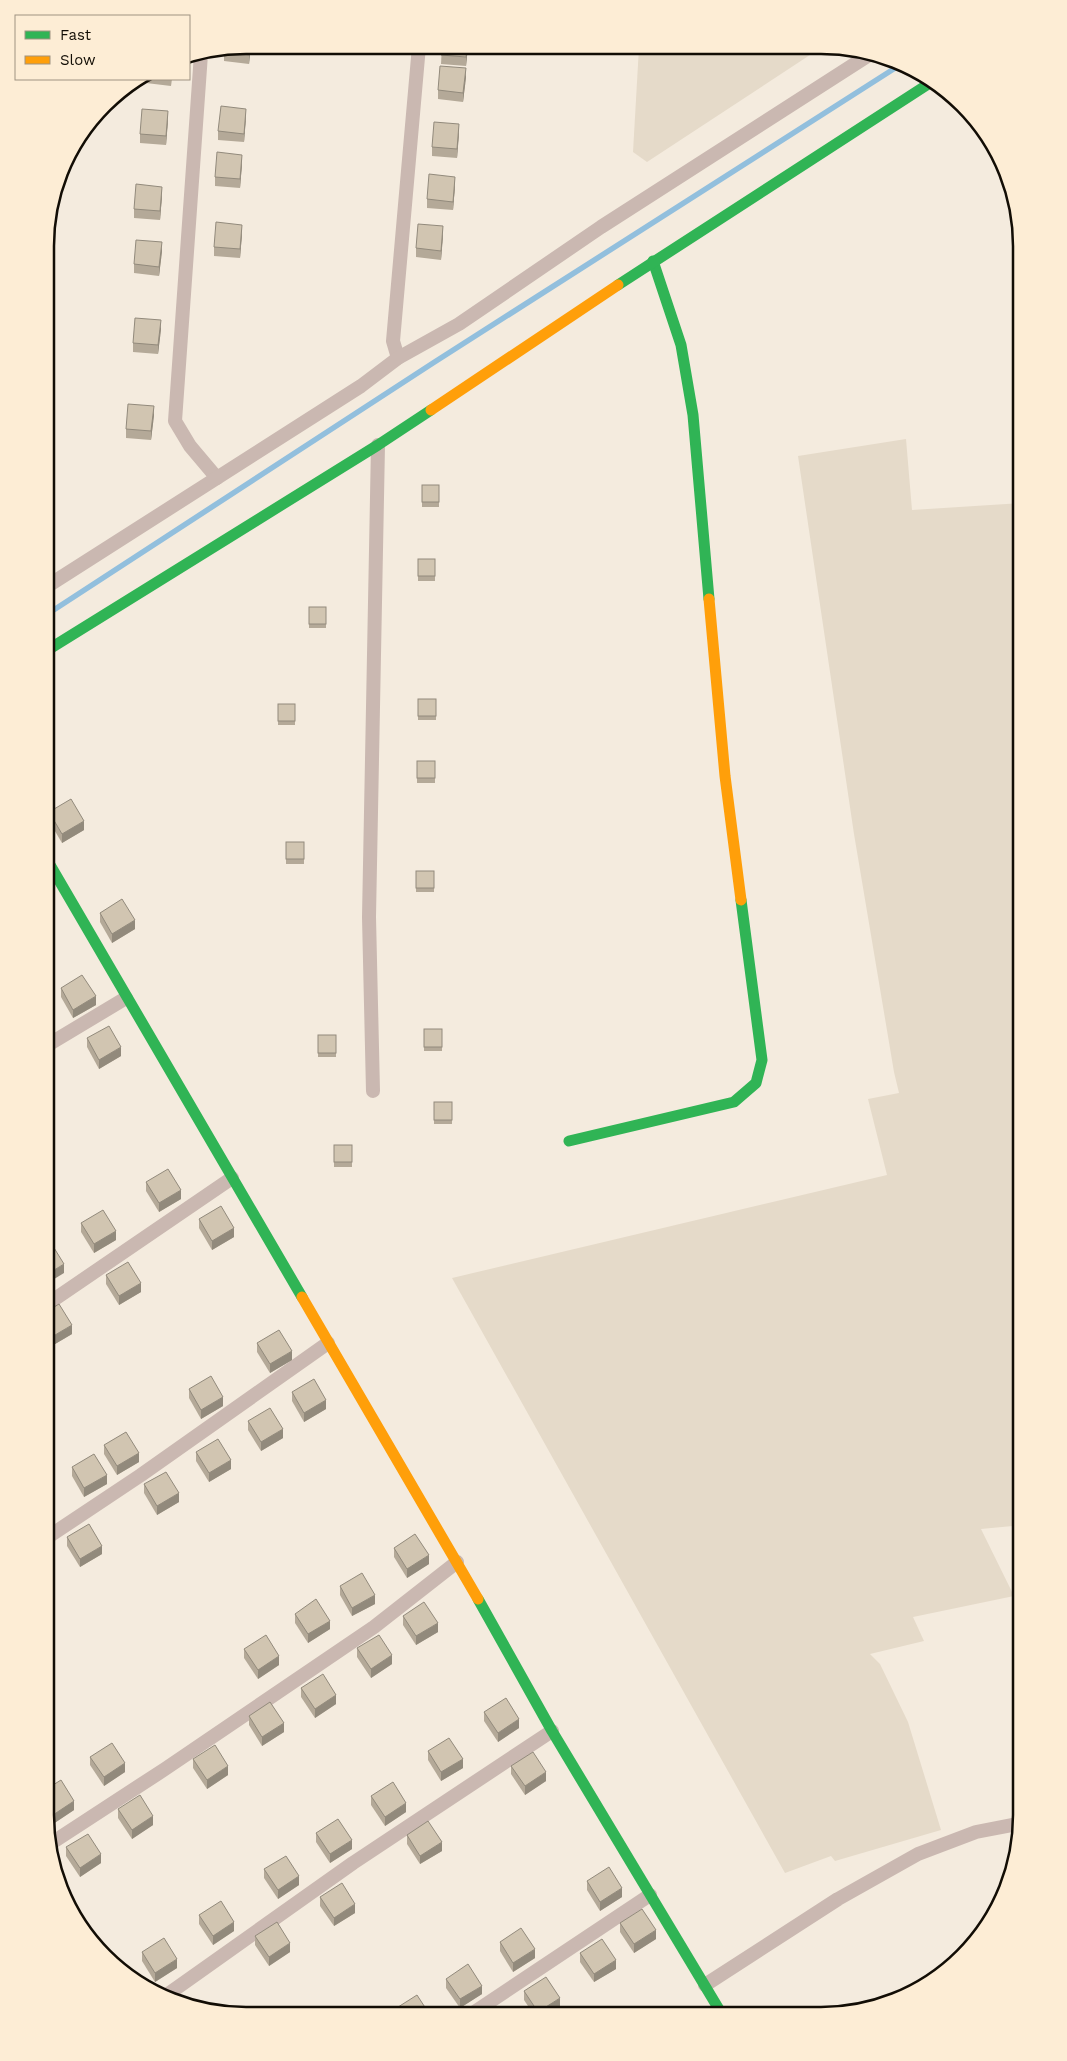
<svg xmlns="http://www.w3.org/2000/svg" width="1067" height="2061" viewBox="0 0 1067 2061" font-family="'Work Sans',sans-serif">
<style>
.industrial{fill:#e5dac9}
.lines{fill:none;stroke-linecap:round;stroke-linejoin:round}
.stream{stroke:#92bfdd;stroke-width:5.5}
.street{stroke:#cab8b1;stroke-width:14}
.fast{stroke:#30b455;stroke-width:11}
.slow{stroke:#ff9f0a;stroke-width:11}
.wall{fill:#b4a998}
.shaded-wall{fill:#928a7c}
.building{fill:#d1c5b1;stroke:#928a7c}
.rim{fill:none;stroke:#120d05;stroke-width:2.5}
</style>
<rect width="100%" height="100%" fill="#f4ebde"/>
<g class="industrial">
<polygon points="639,47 819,49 647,162 633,152"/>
<polygon points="906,439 912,510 1022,503 1022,1525 981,1529 1014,1596 913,1617 924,1641 870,1654 880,1664 908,1722 941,1830 835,1861 831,1856 785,1873 452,1278 887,1175 868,1099 899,1093 894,1072 854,834 798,456"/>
</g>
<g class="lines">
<polyline class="stream" points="46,615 433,363 903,63"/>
<g class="street">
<polyline points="201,54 175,421 190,446 217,478"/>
<polyline points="398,358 393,341 419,46"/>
<polyline points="46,587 361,386 398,358 459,324 601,227 872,53"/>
<polyline points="46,1046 126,998"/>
<polyline points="373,1091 369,917 378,445"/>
<polyline points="46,1305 232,1178"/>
<polyline points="45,1539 141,1475 328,1343"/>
<polyline points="50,1844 165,1769 374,1627 457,1562"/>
<polyline points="705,1985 838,1899 918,1854 976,1832 1022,1823"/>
<polyline points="164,1997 353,1863 552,1731"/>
<polyline points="470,2015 650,1895"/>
</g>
<g class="fast">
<polyline points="653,261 681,345 693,415 709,599"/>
<polyline points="618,285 933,81"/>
<polyline points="46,651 378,445 431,410"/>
<polyline points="46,858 302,1297"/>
<polyline points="569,1141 734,1102 756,1083 762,1060 741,900"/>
<polyline points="478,1599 552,1731 723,2016"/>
</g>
<g class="slow">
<polyline points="431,410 618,285"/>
<polyline points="709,599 725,776 741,900"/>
<polyline points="302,1297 478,1599"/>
</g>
</g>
<g class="wall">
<polygon points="246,45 251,45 249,64 224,61 224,49"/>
<polygon points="442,46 468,46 466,66 441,64"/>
<polygon points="466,77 463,102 438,99 438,90"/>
<polygon points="146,79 172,79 171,86 146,83"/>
<polygon points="246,117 244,142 218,140 218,131"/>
<polygon points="168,120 166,145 140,143 140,134"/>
<polygon points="459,133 457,158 432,156 432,147"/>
<polygon points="242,164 240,188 215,186 215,177"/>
<polygon points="455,186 453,210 427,208 427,199"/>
<polygon points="162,196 160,220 134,218 134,209"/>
<polygon points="242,234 240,258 214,256 214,247"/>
<polygon points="443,235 441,260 416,257 416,248"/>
<polygon points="162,251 159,276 134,273 134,264"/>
<polygon points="161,329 158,354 133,352 133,343"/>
<polygon points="154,415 151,440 126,438 126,429"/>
<rect x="422" y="485" width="17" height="22"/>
<rect x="418" y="559" width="17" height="22"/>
<rect x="309" y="607" width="17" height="21"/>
<rect x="418" y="699" width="18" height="21"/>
<rect x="278" y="704" width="17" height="21"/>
<rect x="417" y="761" width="18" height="22"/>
<polygon points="49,812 84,830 62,843 49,821"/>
<rect x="286" y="842" width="18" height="22"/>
<rect x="416" y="871" width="18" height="21"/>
<polygon points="100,913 135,929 112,943 100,922"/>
<polygon points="61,988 96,1005 73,1018 61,997"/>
<rect x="424" y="1029" width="18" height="22"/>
<rect x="318" y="1035" width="18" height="22"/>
<polygon points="87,1038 121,1056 99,1069 87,1047"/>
<rect x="434" y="1102" width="18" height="22"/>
<rect x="334" y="1145" width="18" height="22"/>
<polygon points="146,1182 181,1199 159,1212 146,1191"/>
<polygon points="199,1219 234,1237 212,1250 199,1228"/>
<polygon points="81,1223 116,1240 94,1253 81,1232"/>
<polygon points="106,1275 141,1292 119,1305 106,1284"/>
<polygon points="46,1312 72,1334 50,1347 46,1340"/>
<polygon points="257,1343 292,1360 270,1373 257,1352"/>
<polygon points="189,1389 223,1406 201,1419 189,1398"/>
<polygon points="292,1392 326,1409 304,1422 292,1401"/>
<polygon points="248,1421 283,1438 261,1451 248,1430"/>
<polygon points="104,1445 139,1462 117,1475 104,1454"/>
<polygon points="196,1452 231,1469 209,1482 196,1461"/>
<polygon points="72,1467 107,1484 84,1497 72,1476"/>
<polygon points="144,1484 179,1502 157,1515 144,1493"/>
<polygon points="67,1537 102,1554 80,1567 67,1546"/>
<polygon points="394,1548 429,1564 407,1578 394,1557"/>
<polygon points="340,1586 375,1604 352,1616 340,1595"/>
<polygon points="295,1614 330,1629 308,1643 295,1623"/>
<polygon points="403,1616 438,1632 416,1645 403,1625"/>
<polygon points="357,1648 392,1664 371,1678 357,1657"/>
<polygon points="244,1649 279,1665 258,1679 244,1658"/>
<polygon points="301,1688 336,1704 315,1718 301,1697"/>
<polygon points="484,1712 519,1728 498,1742 484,1721"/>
<polygon points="249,1716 284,1732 262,1746 249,1725"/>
<polygon points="428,1751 463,1768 441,1781 428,1760"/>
<polygon points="90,1757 125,1772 104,1786 90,1765"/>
<polygon points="193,1759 228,1775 207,1789 193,1768"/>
<polygon points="511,1766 546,1781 525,1795 511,1774"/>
<polygon points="45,1790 74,1810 53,1824 45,1812"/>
<polygon points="371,1796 406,1812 385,1826 371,1805"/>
<polygon points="118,1809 153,1825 132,1839 118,1818"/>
<polygon points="316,1833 352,1849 330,1863 316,1842"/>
<polygon points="407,1835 442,1851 420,1864 407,1844"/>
<polygon points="66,1847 101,1863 80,1877 66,1856"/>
<polygon points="264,1869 299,1885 278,1899 264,1878"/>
<polygon points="587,1881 622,1897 600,1911 587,1890"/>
<polygon points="320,1897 355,1913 334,1926 320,1906"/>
<polygon points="199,1915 234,1931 213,1945 199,1924"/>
<polygon points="620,1923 656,1939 634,1953 620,1932"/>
<polygon points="255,1936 290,1952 269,1966 255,1945"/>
<polygon points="500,1942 535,1958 513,1972 500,1951"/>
<polygon points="142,1952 177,1968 155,1982 142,1961"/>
<polygon points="580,1953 616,1969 594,1982 580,1962"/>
<polygon points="446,1979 482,1994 460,2008 446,1988"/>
<polygon points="524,1991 560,2007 546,2015 534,2015 524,2000"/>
</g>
<g class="shaded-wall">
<polygon points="250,45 251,45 249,64 249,55"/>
<polygon points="468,46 466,66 466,57"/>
<polygon points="466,68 466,77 463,102 463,93"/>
<polygon points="246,109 246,117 244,142 244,134"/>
<polygon points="168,111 168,120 166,145 166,136"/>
<polygon points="459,124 459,133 457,158 457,149"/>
<polygon points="242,155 242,164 240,188 240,179"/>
<polygon points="455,177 455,186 453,210 453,202"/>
<polygon points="162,187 162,196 160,220 160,211"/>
<polygon points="242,225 242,234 240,258 240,249"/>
<polygon points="443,226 443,235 441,260 441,251"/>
<polygon points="162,242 162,251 159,276 159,267"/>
<polygon points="161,320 161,329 158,354 158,345"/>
<polygon points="154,406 154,415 151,440 151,431"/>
<polygon points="84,821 84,830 62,843 62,834"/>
<polygon points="135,920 135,929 112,943 112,934"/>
<polygon points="96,996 96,1005 73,1018 73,1010"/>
<polygon points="121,1047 121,1056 99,1069 99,1060"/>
<polygon points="181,1190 181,1199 159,1212 159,1203"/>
<polygon points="234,1228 234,1237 212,1250 212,1241"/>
<polygon points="116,1231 116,1240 94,1253 94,1244"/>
<polygon points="64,1264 64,1273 46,1284 46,1275"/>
<polygon points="141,1283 141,1292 119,1305 119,1296"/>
<polygon points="72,1325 72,1334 50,1347 50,1338"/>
<polygon points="292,1351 292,1360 270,1373 270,1364"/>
<polygon points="223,1397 223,1406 201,1419 201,1410"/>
<polygon points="326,1400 326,1409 304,1422 304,1413"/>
<polygon points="283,1429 283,1438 261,1451 261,1442"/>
<polygon points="139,1453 139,1462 117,1475 117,1466"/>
<polygon points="231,1460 231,1469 209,1482 209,1473"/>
<polygon points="107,1475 107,1484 84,1497 84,1488"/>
<polygon points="179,1493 179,1502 157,1515 157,1506"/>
<polygon points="102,1546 102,1554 80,1567 80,1559"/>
<polygon points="429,1555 429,1564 407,1578 407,1569"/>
<polygon points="51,1579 51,1588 45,1591 45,1583"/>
<polygon points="375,1595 375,1604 352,1616 352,1608"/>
<polygon points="330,1621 330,1629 308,1643 308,1634"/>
<polygon points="438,1623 438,1632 416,1645 416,1636"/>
<polygon points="392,1655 392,1664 371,1678 371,1669"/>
<polygon points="279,1656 279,1665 258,1679 258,1670"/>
<polygon points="336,1695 336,1704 315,1718 315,1709"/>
<polygon points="519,1719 519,1728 498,1742 498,1733"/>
<polygon points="284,1723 284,1732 262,1746 262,1737"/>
<polygon points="463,1759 463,1768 441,1781 441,1772"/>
<polygon points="125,1763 125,1772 104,1786 104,1777"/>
<polygon points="228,1766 228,1775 207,1789 207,1780"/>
<polygon points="546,1772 546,1781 525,1795 525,1786"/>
<polygon points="74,1801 74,1810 53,1824 53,1815"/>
<polygon points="406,1803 406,1812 385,1826 385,1817"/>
<polygon points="153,1816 153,1825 132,1839 132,1830"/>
<polygon points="352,1840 352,1849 330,1863 330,1854"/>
<polygon points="442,1842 442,1851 420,1864 420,1856"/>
<polygon points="101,1854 101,1863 80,1877 80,1868"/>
<polygon points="299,1876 299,1885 278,1899 278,1890"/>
<polygon points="622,1888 622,1897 600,1911 600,1902"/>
<polygon points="355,1904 355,1913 334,1926 334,1918"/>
<polygon points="234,1922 234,1931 213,1945 213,1936"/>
<polygon points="656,1930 656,1939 634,1953 634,1944"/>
<polygon points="290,1943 290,1952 269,1966 269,1957"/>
<polygon points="535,1949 535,1958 513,1972 513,1963"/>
<polygon points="177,1959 177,1968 155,1982 155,1973"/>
<polygon points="616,1960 616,1969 594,1982 594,1974"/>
<polygon points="482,1986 482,1994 460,2008 460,1999"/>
<polygon points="560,1998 560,2007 546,2015 538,2015 538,2012"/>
</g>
<g class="building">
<polygon points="246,45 250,45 249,55 224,53 224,49"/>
<polygon points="442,46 468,46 466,57 441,55"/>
<polygon points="440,66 466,68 463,93 438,90"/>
<polygon points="221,106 246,109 244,134 218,131"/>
<polygon points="142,109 168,111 166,136 140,134"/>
<polygon points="434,122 459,124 457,149 432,147"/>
<polygon points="217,152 242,155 240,179 215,177"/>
<polygon points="429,174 455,177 453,202 427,199"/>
<polygon points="136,184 162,187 160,211 134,209"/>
<polygon points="216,222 242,225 240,249 214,247"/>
<polygon points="418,224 443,226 441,251 416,248"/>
<polygon points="136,240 162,242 159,267 134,264"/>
<polygon points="135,318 161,320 158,345 133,343"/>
<polygon points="128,404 154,406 151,431 126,429"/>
<rect x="422" y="485" width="17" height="17"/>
<rect x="418" y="559" width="17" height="17"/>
<rect x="309" y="607" width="17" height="17"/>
<rect x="418" y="699" width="18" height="17"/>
<rect x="278" y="704" width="17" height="17"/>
<rect x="417" y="761" width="18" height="17"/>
<polygon points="71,799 84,821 62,834 49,812"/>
<rect x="286" y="842" width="18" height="17"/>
<rect x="416" y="871" width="18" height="17"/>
<polygon points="122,899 135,920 112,934 100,913"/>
<polygon points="82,975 96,996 73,1010 61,988"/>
<polygon points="109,1026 121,1047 99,1060 87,1038"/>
<rect x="424" y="1029" width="18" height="18"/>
<rect x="318" y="1035" width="18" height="18"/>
<rect x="434" y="1102" width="18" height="18"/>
<rect x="334" y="1145" width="18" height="17"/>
<polygon points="168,1169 181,1190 159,1203 146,1182"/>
<polygon points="221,1206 234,1228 212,1241 199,1219"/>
<polygon points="103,1210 116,1231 94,1244 81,1223"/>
<polygon points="51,1243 64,1264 46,1275 46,1246"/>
<polygon points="128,1262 141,1283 119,1296 106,1275"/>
<polygon points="59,1304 72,1325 50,1338 46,1331 46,1312"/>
<polygon points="279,1330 292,1351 270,1364 257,1343"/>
<polygon points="211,1376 223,1397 201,1410 189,1389"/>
<polygon points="314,1379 326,1400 304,1413 292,1392"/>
<polygon points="270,1408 283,1429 261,1442 248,1421"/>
<polygon points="126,1432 139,1453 117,1466 104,1445"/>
<polygon points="218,1439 231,1460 209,1473 196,1452"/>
<polygon points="94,1454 107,1475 84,1488 72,1467"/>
<polygon points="166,1472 179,1493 157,1506 144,1484"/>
<polygon points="89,1524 102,1546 80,1559 67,1537"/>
<polygon points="415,1534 429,1555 407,1569 394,1548"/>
<polygon points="45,1569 51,1579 45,1583"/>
<polygon points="362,1573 375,1595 352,1608 340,1586"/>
<polygon points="316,1599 330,1621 308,1634 295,1614"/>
<polygon points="424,1602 438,1623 416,1636 403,1616"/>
<polygon points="266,1635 279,1656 258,1670 244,1649"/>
<polygon points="379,1635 392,1655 371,1669 357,1648"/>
<polygon points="323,1674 336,1695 315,1709 301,1688"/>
<polygon points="506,1698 519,1719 498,1733 484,1712"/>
<polygon points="270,1702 284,1723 262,1737 249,1716"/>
<polygon points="449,1738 463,1759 441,1772 428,1751"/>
<polygon points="112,1743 125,1763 104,1777 90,1757"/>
<polygon points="215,1745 228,1766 207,1780 193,1759"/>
<polygon points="533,1752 546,1772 525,1786 511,1766"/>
<polygon points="61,1780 74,1801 53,1815 45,1803 45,1790"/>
<polygon points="393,1782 406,1803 385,1817 371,1796"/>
<polygon points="140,1795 153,1816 132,1830 118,1809"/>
<polygon points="338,1819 352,1840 330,1854 316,1833"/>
<polygon points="428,1821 442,1842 420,1856 407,1835"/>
<polygon points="88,1834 101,1854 80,1868 66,1847"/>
<polygon points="286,1856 299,1876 278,1890 264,1869"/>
<polygon points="609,1867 622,1888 600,1902 587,1881"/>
<polygon points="342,1883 355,1904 334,1918 320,1897"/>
<polygon points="221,1901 234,1922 213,1936 199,1915"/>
<polygon points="642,1909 656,1930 634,1944 620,1923"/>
<polygon points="277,1922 290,1943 269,1957 255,1936"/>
<polygon points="521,1928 535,1949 513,1963 500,1942"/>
<polygon points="164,1938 177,1959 155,1973 142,1952"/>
<polygon points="602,1939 616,1960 594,1974 580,1953"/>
<polygon points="468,1964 482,1986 460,1999 446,1979"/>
<polygon points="126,1967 135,1981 121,1971"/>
<polygon points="546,1977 560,1998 538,2012 524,1991"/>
<polygon points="417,1995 430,2015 399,2015 395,2009"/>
</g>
<path d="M0 0H1067V2061H0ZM246 54H821A192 192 0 0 1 1013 246V1815A192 192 0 0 1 821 2007H246A192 192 0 0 1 54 1815V246A192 192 0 0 1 246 54Z" fill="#fdedd5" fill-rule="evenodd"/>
<path class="rim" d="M246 54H821A192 192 0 0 1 1013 246V1815A192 192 0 0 1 821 2007H246A192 192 0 0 1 54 1815V246A192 192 0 0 1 246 54Z"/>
<rect x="15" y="15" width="175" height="65" fill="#fdedd5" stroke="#9f9382"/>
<rect x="25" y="31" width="25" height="8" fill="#30b455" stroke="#9f9382"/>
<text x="60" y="40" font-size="15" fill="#120d05">Fast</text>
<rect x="25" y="56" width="25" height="8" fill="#ff9f0a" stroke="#9f9382"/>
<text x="60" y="65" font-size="15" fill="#120d05">Slow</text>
</svg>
